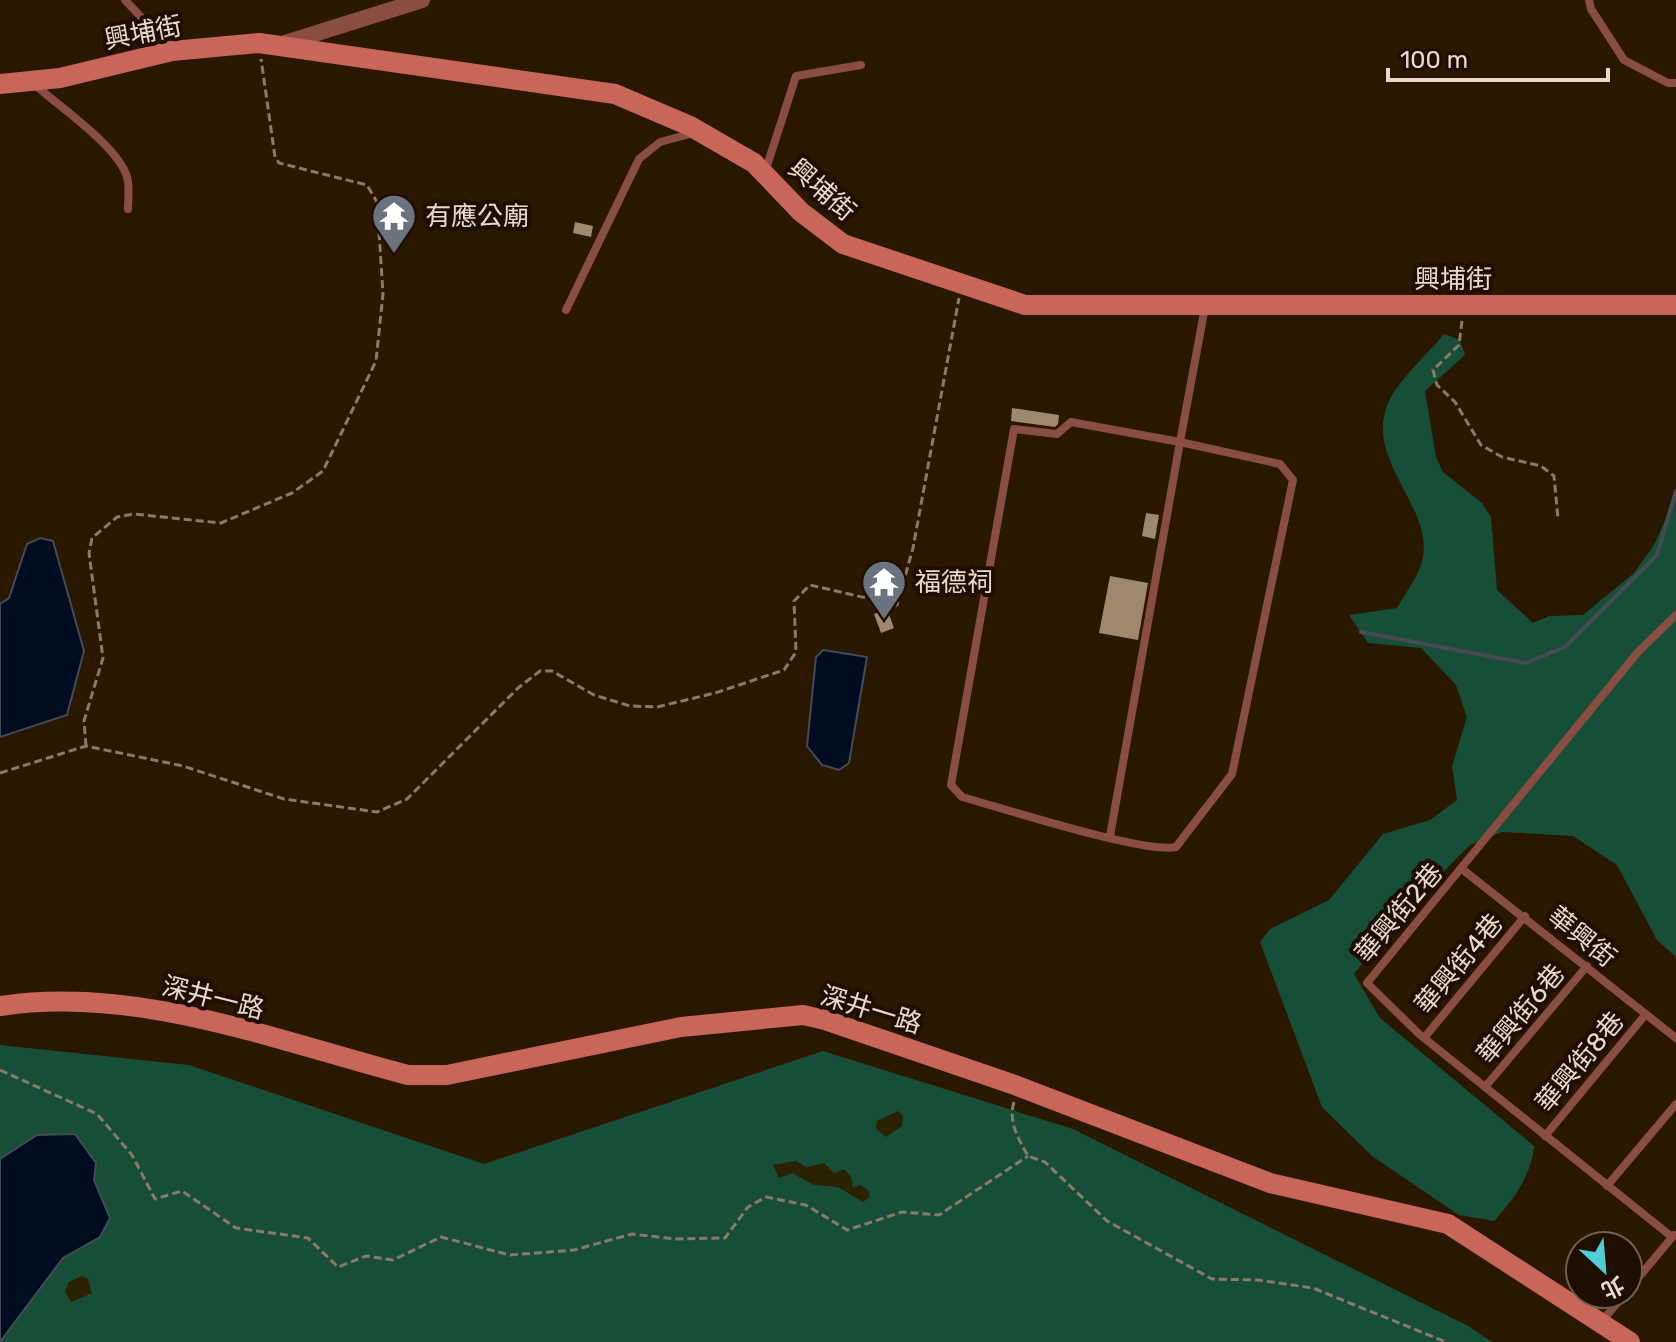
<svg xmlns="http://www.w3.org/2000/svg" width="1676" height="1342" viewBox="0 0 1676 1342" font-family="Rubik,'Noto Sans TC',sans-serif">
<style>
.green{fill:#174e37}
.sand{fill:#2a2201}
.water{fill:#000d21;stroke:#454a54;stroke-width:2}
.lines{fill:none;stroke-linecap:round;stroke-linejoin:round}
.stream{stroke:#454a54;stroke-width:4}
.building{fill:#9f896e}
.path{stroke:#8a7a68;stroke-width:3;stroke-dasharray:8 4;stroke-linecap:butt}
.lane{stroke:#894d44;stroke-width:8}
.street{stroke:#894d44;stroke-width:16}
.secondary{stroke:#c86759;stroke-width:20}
.labels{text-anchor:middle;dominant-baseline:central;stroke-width:8;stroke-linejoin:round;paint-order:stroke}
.street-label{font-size:26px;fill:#e7dacc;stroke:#1f0e00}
.poi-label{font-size:26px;fill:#e7dacc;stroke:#1f0e00;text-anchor:start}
</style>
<rect width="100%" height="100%" fill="#291700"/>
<g class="green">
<path d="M1444 334 1460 340 1465 355 1425 391 1436 457 1443 472 1482 503 1491 517 1497 590 1533 623 1549 616 1583 615 1634 573 1654 545 1676 496V957L1657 940 1617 865 1573 836 1502 832 1470 845 1408 907 1354 974 1380 1018 1534 1146C1532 1174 1513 1201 1494 1221L1459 1215 1372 1156 1322 1107 1260 942 1270 929 1329 900 1383 834 1430 820 1457 800 1452 766 1467 717 1456 685 1421 648 1368 643 1349 615 1397 608C1404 595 1416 580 1421 565 1439 508 1361 462 1389 401 1398 381 1429 352 1444 334Z"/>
<polygon points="0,1045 189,1065 484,1164 823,1051 1073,1129 1468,1326 1492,1342 0,1342"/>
</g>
<g class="sand">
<polygon points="898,1111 903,1116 902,1126 886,1137 876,1129 877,1121"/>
<polygon points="796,1161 806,1167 824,1163 834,1173 844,1169 851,1177 853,1188 860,1185 868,1190 870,1197 863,1202 838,1187 814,1185 792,1173 779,1178 773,1165"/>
<polygon points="82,1276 88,1279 92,1293 71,1302 65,1291 69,1282"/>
</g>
<g class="water">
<polygon points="40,538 53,541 84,651 67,715 0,737 0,604 9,598 27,544"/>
<polygon points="823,650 867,657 849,763 839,770 822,765 807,746 816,657"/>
<polygon points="75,1134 96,1163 94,1180 110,1218 100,1237 63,1258 0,1342 0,1159 37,1135"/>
</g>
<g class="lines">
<polyline class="stream" points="1361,632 1526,663 1565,647 1657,555 1676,491"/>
</g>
<g class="building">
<polygon points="575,222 593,226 591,237 573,233"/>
<polygon points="1012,408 1059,415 1058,424 1055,427 1011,421"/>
<polygon points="1146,513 1159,515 1155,539 1142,536"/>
<polygon points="1110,576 1148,583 1138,640 1099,633"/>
<polygon points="887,609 894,628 881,633 874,614"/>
</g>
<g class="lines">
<g class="path">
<polyline points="1462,321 1459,345 1433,370 1437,385 1455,402 1481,445 1502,457 1541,466 1554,476 1558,519"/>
<polyline points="86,746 84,721 103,658 89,553 92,538 117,517 133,514 221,523 292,493 323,471 376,361 383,294 377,202 367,185 279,163 275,157 261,59"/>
<polyline points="0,773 86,746 183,766 284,799 377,812 407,799 518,688 540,671 552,671 594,695 630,706 657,707 715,693 784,670 796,652 794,601 810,585 897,605 913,548 959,298"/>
<polyline points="0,1070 97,1114 132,1155 155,1199 182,1191 236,1228 308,1238 338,1267 366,1256 393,1260 441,1237 510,1255 574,1250 632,1234 675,1239 725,1238 748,1207 766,1197 806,1205 847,1230 902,1212 939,1215 1028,1156"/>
<path d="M1014 1102C1008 1122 1018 1138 1028 1156L1045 1162 1107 1221 1212 1279 1258 1280 1313 1288 1446 1342"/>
</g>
<g class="lane">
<polyline points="125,0 172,50"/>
<polyline points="1589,0 1591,9 1624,60 1668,83 1676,83"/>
<path d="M33 83C59 107 118 146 127 177 130 186 128 199 128 209"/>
<polyline points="765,172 796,76 861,65"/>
<polyline points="566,310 639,159 660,142 694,133"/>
<path d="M1110 836 1180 442 1071 422 1057 434 1014 429 951 785 962 797C1002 808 1145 854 1176 847L1232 774 1293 480 1280 464 1180 442 1205 307"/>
<polyline points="1462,869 1676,1038"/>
<polyline points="1424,1038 1525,916"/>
<polyline points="1485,1087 1587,966"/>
<polyline points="1545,1136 1646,1014"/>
<polyline points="1607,1186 1676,1104"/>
<polyline points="1672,1237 1419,1034 1367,983 1638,652 1676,615"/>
<polyline points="1628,1290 1674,1235"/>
<polyline points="1602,1321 1625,1294"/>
</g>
<polyline class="street" points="282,44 422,0"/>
<g class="secondary">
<polyline points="0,84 60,78 172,51 259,43 615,94 690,126 754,163 801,212 843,244 1025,305 1676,305"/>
<path d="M0 1006C137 985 277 1041 408 1075H447L681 1027 803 1015 825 1020 1012 1084 1270 1183 1448 1224 1630 1342"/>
</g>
</g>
<defs>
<g id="temple-pin" transform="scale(2.3)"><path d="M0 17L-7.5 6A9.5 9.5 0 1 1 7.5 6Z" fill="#6b7280" stroke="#1f0e00"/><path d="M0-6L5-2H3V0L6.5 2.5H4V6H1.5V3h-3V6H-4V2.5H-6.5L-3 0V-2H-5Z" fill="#fff"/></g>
</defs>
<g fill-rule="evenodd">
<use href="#temple-pin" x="394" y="216"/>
<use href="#temple-pin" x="884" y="582"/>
</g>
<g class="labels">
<g class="street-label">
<text transform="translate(143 33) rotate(-11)">興埔街</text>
<text transform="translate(822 190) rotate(41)">興埔街</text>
<text x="1453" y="279">興埔街</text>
<text transform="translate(1399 913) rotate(-50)">華興街2巷</text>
<text transform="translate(1582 937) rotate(39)">華興街</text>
<text transform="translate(1459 964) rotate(-50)">華興街4巷</text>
<text transform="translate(213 998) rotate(14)">深井一路</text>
<text transform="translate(871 1010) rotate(17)">深井一路</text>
<text transform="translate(1521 1014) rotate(-50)">華興街6巷</text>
<text transform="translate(1580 1062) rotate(-50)">華興街8巷</text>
</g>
<g class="poi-label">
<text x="425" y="216">有應公廟</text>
<text x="915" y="582">福德祠</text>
</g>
</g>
<g transform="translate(1604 1270) rotate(154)"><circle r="38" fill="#1f0e00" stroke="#6f6052" stroke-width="2"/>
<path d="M0-6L14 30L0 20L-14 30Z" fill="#52ccd5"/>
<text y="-12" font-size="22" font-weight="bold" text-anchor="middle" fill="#e7dacc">北</text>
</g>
<path d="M1388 68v12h220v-12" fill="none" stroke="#e7dacc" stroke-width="4"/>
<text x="1400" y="68" font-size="24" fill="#e7dacc" stroke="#1f0e00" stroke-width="6" paint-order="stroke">100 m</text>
</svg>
